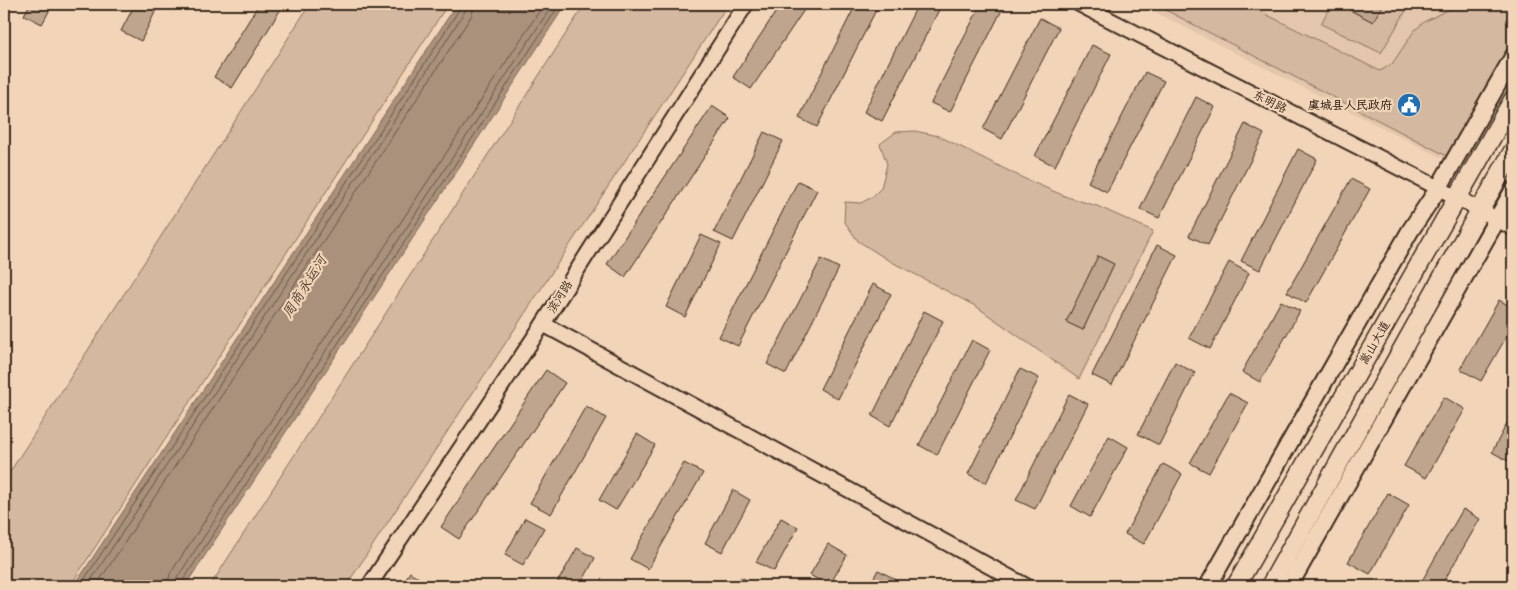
<svg xmlns="http://www.w3.org/2000/svg" width="1517" height="590" viewBox="0 0 1517 590" font-family="Kalam,'LXGW WenKai TC',sans-serif">
<style>
.built{fill:#e3c6ab}
.green{fill:#d4b89f;stroke:#88715e}
.water{fill:#a9917c;stroke:#7d6856}
.lines{fill:none;stroke-linecap:round;stroke-linejoin:round}
.shore{stroke:#675344;stroke-width:1}
.building{fill:#bfa58d;stroke:#3b2a1e}
.tertiary-casing{stroke:#3b2a1e;stroke-width:18}
.secondary-casing{stroke:#3b2a1e;stroke-width:20}
.primary-casing{stroke:#3b2a1e;stroke-width:21}
.tertiary{stroke:#f2d4b8;stroke-width:14}
.secondary{stroke:#f2d4b8;stroke-width:16}
.primary{stroke:#f2d4b8;stroke-width:18}
.labels{text-anchor:middle;dominant-baseline:central;stroke-width:4.5;stroke-linejoin:round;paint-order:stroke}
.street-label{font-size:12px;fill:#3b2a1e;stroke:#f2d4b8}
.poi-label{font-size:12px;font-weight:bold;fill:#3b2a1e;stroke:#f2d4b8;text-anchor:end}
.water-label{font-size:14px;font-style:italic;fill:#564436;stroke:#f2d4b8}
</style>
<rect width="100%" height="100%" fill="#f2d4b8"/>
<filter id="ink" filterUnits="userSpaceOnUse"><feTurbulence type="fractalNoise" baseFrequency=".02" numOctaves="2"/><feDisplacementMap in="SourceGraphic" scale="10" xChannelSelector="R" yChannelSelector="G"/><feConvolveMatrix kernelMatrix="1 2 1 2 8 2 1 2 1" color-interpolation-filters="sRGB"/></filter>
<g filter="url(#ink)">
<polygon class="built" points="1139,4 1513,4 1513,47 1450,162"/>
<g class="green">
<polygon points="310,4 448,4 70,586 4,586 4,481"/>
<polygon points="585,4 728,4 346,586 210,586"/>
<polygon points="1154,4 1245,4 1380,71 1392,64 1414,31 1424,22 1443,12 1462,4 1513,4 1513,45 1449,157"/>
<polygon points="1331,4 1410,4 1381,53 1321,24"/>
<polygon points="915,131 939,136 1023,178 1067,197 1097,206 1153,231 1079,379 977,307 888,260 858,241 844,221 845,202 861,203 872,197 881,188 887,164 880,144 896,132"/>
</g>
<polygon class="water" points="457,4 566,4 185,586 74,586"/>
<g class="lines">
<g class="shore">
<polyline points="80,586 427,60 460,8 460,4"/>
<polyline points="87,586 432,63 465,11 467,4"/>
<polyline points="96,586 438,67 472,15 474,4"/>
<polyline points="167,586 170,574 544,4"/>
<polyline points="175,586 177,578 553,4"/>
<polyline points="181,586 182,582 560,4"/>
</g>
</g>
<g class="building">
<polygon points="30,4 53,4 42,24 24,15"/>
<polygon points="135,4 159,4 141,41 121,31"/>
<polygon points="259,4 284,4 232,88 214,77"/>
<polygon points="781,4 808,4 751,89 733,77"/>
<polygon points="856,4 879,4 817,127 799,118"/>
<polygon points="918,4 942,4 882,121 864,112"/>
<polygon points="981,4 1005,4 950,112 931,103"/>
<polygon points="1351,4 1383,4 1373,22 1348,9"/>
<polygon points="1040,18 1059,28 1002,139 983,129"/>
<polygon points="1092,45 1111,54 1055,166 1035,156"/>
<polygon points="1145,72 1164,81 1107,192 1088,182"/>
<polygon points="1196,97 1215,107 1159,218 1140,209"/>
<polygon points="712,106 730,118 625,277 607,264"/>
<polygon points="1245,124 1264,134 1208,245 1189,236"/>
<polygon points="764,132 783,141 733,241 714,232"/>
<polygon points="1298,149 1317,159 1260,270 1241,261"/>
<polygon points="1351,179 1370,189 1306,303 1287,292"/>
<polygon points="798,181 817,190 738,346 719,337"/>
<polygon points="701,235 721,244 685,317 666,307"/>
<polygon points="1157,245 1177,255 1112,385 1092,375"/>
<polygon points="1098,256 1114,264 1083,330 1066,322"/>
<polygon points="821,259 839,268 786,374 767,364"/>
<polygon points="1229,262 1249,273 1210,349 1189,338"/>
<polygon points="873,284 891,294 838,399 820,389"/>
<polygon points="1499,300 1513,308 1513,325 1481,381 1460,369"/>
<polygon points="1281,301 1300,311 1260,382 1242,372"/>
<polygon points="924,311 943,321 890,426 872,416"/>
<polygon points="972,340 990,350 937,455 919,445"/>
<polygon points="1175,362 1195,373 1159,445 1138,434"/>
<polygon points="1020,369 1039,378 986,483 968,474"/>
<polygon points="546,370 565,383 459,539 441,527"/>
<polygon points="1229,393 1248,403 1209,473 1190,463"/>
<polygon points="1069,394 1088,404 1035,509 1016,500"/>
<polygon points="1444,397 1465,409 1426,478 1404,466"/>
<polygon points="586,406 606,418 551,514 530,503"/>
<polygon points="1513,412 1513,452 1508,461 1492,452"/>
<polygon points="637,434 655,445 616,510 599,500"/>
<polygon points="1109,436 1128,447 1090,517 1071,506"/>
<polygon points="684,463 703,473 648,569 630,559"/>
<polygon points="1163,464 1182,474 1144,544 1125,534"/>
<polygon points="733,490 750,500 722,552 705,543"/>
<polygon points="1388,493 1409,505 1370,574 1348,562"/>
<polygon points="1463,509 1480,519 1441,586 1419,586"/>
<polygon points="525,518 544,528 523,565 505,555"/>
<polygon points="781,518 798,527 774,571 756,562"/>
<polygon points="828,544 847,555 829,586 810,575"/>
<polygon points="577,548 595,558 580,586 558,586 556,585"/>
<polygon points="878,570 895,579 892,586 869,586"/>
<polygon points="410,572 430,586 401,586"/>
<polygon points="741,577 757,586 735,586"/>
</g>
<g class="lines">
<g class="tertiary-casing">
<g id="tertiary">
<polyline points="1079,4 1458,198 1513,228"/>
<polyline points="543,324 1026,586"/>
<polyline points="369,586 543,324 746,4"/>
</g>
</g>
<g class="secondary-casing">
<g id="secondary">
<polyline points="1208,586 1410,231 1438,189 1513,57"/>
<polyline points="1289,586 1513,191"/>
</g>
</g>
<g class="primary-casing">
<g id="primary">
<polyline points="1236,586 1513,100"/>
<polyline points="1270,586 1513,151"/>
</g>
</g>
<use href="#tertiary" class="tertiary"/>
<use href="#secondary" class="secondary"/>
<use href="#primary" class="primary"/>
</g>
</g>
<defs>
<g id="civic-disc" transform="scale(1.25)"><circle r="9.5" fill="#1f6fb2" stroke="#f2d4b8"/><path d="M-.6-6.5H3V-4.5H.6V-3L4-1V1h2V6H-6V1h2V-1L-.6-3ZM-1.2 2.5V6h2.4V2.5Z" fill="#fff"/></g>
</defs>
<g fill-rule="evenodd">
<use href="#civic-disc" x="1409" y="105"/>
</g>
<g class="labels">
<g class="street-label">
<text transform="translate(1270 102) rotate(27)">东明路</text>
<text transform="translate(560 297) rotate(-58)">滨河路</text>
<text transform="translate(1375 343) rotate(-60)">嵩山大道</text>
</g>
<g class="poi-label">
<text x="1392" y="105">虞城县人民政府</text>
</g>
<g class="water-label">
<text transform="translate(305 287) rotate(-58)">周商永运河</text>
</g>
</g>
<rect width="1517" height="590" fill="none" stroke="#f2d4b8" stroke-width="20"/>
<rect x="10" y="10" width="1497" height="570" fill="none" stroke="#3b2a1e" stroke-width="2" filter="url(#ink)"/>
</svg>
